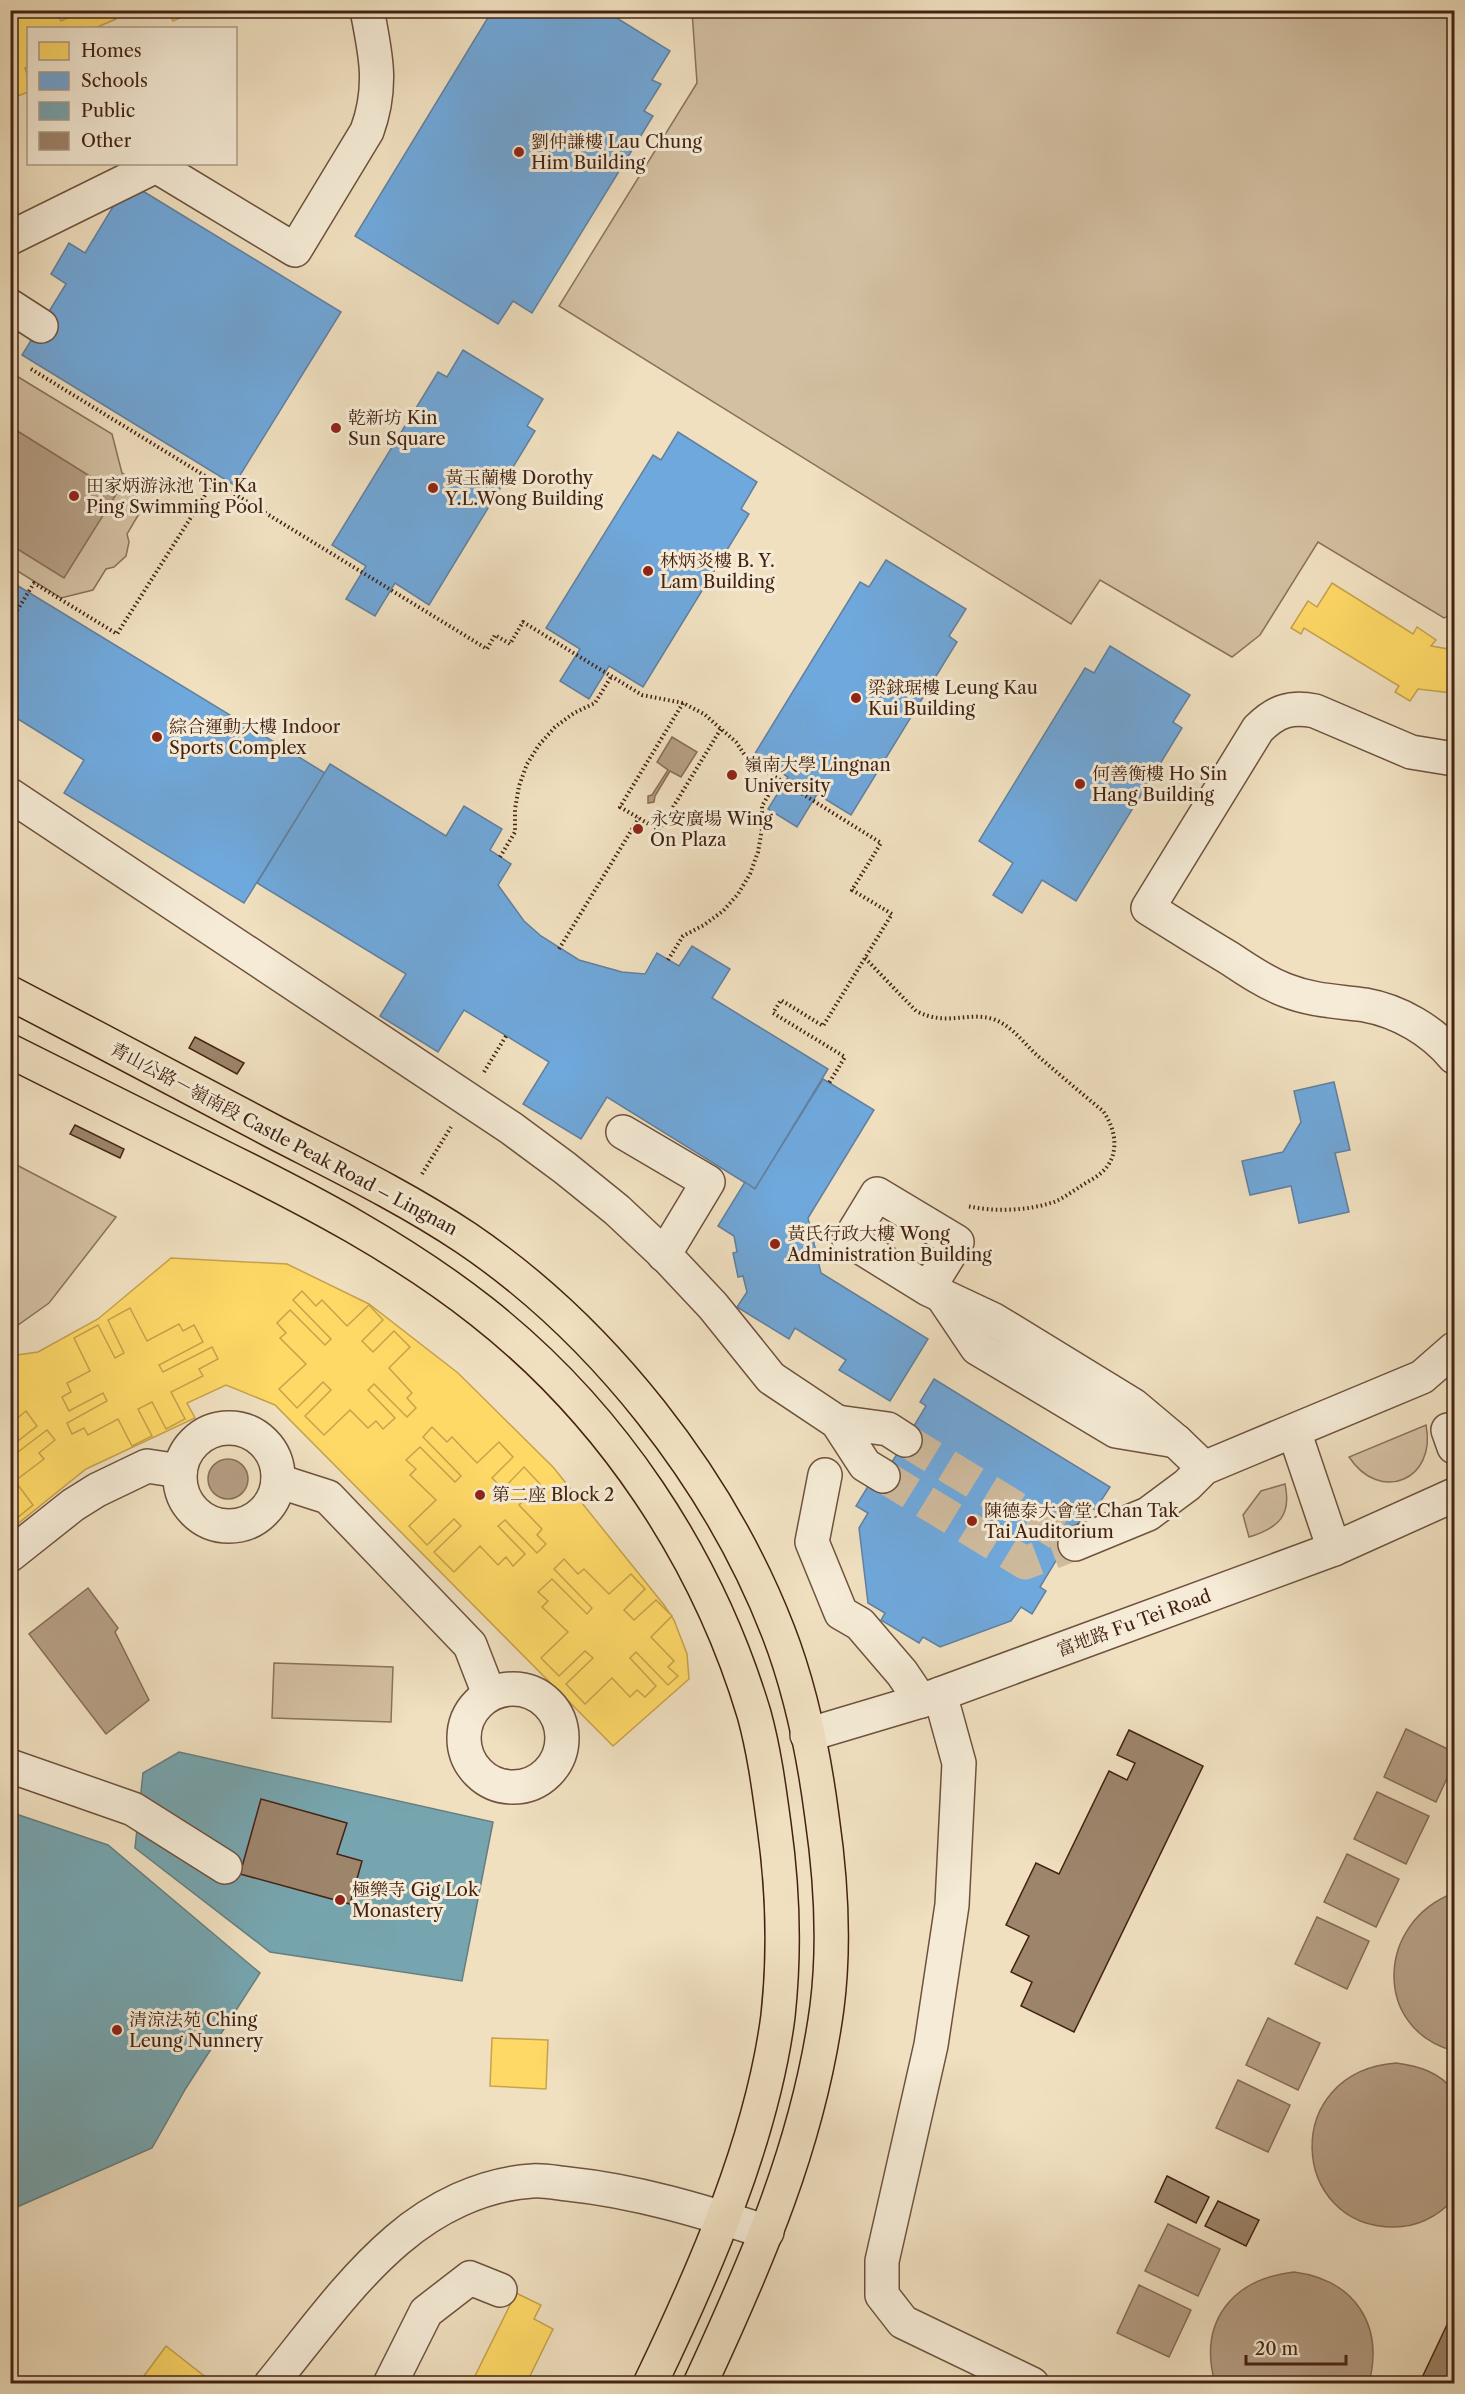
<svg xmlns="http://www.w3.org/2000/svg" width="1465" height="2394" viewBox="0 0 1465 2394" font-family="'Libre Caslon Text','Noto Serif TC',serif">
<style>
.green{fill:#d3c0a2;stroke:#8c715a;stroke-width:1.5}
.water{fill:#b69f85;stroke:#886d57;stroke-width:1.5}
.homes{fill:#ffd966;stroke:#c7a24d;stroke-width:1.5}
.schools{fill:#6fa8dc;stroke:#62809f;stroke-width:1.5}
.public{fill:#76a5af;stroke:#677e80;stroke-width:1.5}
.building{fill:#9d856c;stroke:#442212;stroke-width:1.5}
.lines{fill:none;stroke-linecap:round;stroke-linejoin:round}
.minor-tunnel{stroke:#ceba9d;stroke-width:33;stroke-dasharray:33 16;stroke-linecap:butt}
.minor-casing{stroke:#6f523e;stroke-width:36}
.major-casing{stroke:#442212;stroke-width:36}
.path{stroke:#442212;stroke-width:4;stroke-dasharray:1.5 3;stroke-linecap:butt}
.minor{stroke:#f5ebd6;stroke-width:33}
.major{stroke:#f0e0c0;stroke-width:33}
.poi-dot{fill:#8f2418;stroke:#f5ebd6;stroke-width:2}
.labels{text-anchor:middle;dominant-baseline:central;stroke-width:6;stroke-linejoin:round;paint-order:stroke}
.poi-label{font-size:18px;fill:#442212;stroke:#f5ebd6;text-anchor:start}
.street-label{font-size:18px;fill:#442212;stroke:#f5ebd6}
</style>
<rect width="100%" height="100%" fill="#f0e0c0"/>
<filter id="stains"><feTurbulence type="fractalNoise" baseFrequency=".00333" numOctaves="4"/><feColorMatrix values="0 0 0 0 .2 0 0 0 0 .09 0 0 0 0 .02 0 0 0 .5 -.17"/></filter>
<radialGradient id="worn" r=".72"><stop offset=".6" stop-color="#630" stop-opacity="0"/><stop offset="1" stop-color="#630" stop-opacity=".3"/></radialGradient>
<g class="green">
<polygon points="692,11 1454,11 1454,614 1444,618 1318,542 1260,635 1232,657 1100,580 1071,624 559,306 697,83"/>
<polygon points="10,372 112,434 122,473 133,480 140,512 127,534 129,542 126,556 114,567 106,569 93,590 61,598 11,567"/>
<polygon points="11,1162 116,1217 49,1303 11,1330"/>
<path d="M1426 1425C1437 1480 1380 1504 1349 1457Z"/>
<path d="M1285 1484C1292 1516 1278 1528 1249 1537L1243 1515 1261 1491Z"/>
<polygon points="274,1663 393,1667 391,1722 272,1718"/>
</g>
<g class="water">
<polygon points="11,427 117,493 64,578 11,545"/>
<polygon points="672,737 697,752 681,777 670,771 655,796 654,802 648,803 648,796 652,795 668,770 657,762"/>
<circle cx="228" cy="1479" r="20"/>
<polygon points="88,1588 118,1628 115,1632 149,1700 106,1734 29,1634"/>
<polygon points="1406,1729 1454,1752 1454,1763 1436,1802 1384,1777"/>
<polygon points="1377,1792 1429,1816 1406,1864 1354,1839"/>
<polygon points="1347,1854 1399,1879 1376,1927 1324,1902"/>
<path d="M1454 1893V2051C1372 2029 1376 1922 1454 1893Z"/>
<polygon points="1317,1917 1369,1941 1347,1989 1295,1964"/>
<polygon points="1268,2018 1320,2043 1298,2090 1246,2065"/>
<path d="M1396 2063C1419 2066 1439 2072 1454 2091V2199C1438 2216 1418 2227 1394 2227 1289 2227 1280 2072 1396 2063Z"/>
<polygon points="1238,2080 1290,2105 1268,2152 1216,2128"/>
<polygon points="1168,2224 1220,2249 1198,2296 1145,2271"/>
<path d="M1294 2272C1355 2280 1384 2325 1369 2383H1215C1198 2322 1232 2279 1294 2272Z"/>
<polygon points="1139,2285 1191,2310 1169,2357 1117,2333"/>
</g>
<g class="homes">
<polygon points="10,10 60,10 57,12 61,21 84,10 112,10 116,19 95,28 28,28 28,66 25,68 28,77 28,92 18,96 10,77"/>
<polygon points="168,10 196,10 173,21"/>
<polygon points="1332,583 1413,634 1417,627 1436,640 1431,646 1449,649 1447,641 1454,638 1454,700 1452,693 1418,689 1410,701 1395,692 1399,686 1304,628 1301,634 1291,628 1308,601 1317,607"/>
<polygon points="171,1258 287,1264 369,1304 458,1373 553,1467 664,1605 674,1620 687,1654 689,1679 613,1746 275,1405 226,1385 187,1403 195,1418 86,1469 10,1530 10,1356 38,1352 98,1319"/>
<polygon points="302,1291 316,1306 322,1300 347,1326 369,1305 383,1320 362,1341 373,1352 394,1331 410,1347 389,1368 412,1393 407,1398 416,1408 407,1417 374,1384 368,1390 395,1418 383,1429 376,1421 368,1428 350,1410 324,1435 305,1416 331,1390 323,1382 297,1408 279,1389 306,1364 280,1338 286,1333 277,1323 290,1310 325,1345 331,1339 293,1300"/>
<polygon points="130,1308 147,1341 179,1324 183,1331 194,1325 203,1342 159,1365 163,1372 212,1347 218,1359 199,1369 203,1376 171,1392 185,1419 166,1429 152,1402 138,1409 152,1436 132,1446 118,1419 88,1435 84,1428 72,1434 67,1423 107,1401 103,1393 69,1411 62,1397 71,1392 67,1383 90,1371 74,1338 98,1325 115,1358 124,1353 108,1320"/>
<polygon points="26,1411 37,1426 10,1447 10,1414 15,1420"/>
<polygon points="432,1427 447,1442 452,1437 477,1463 499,1442 513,1457 492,1478 503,1489 524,1467 540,1484 519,1505 542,1529 537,1535 546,1544 537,1553 505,1520 498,1526 525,1554 513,1566 506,1557 498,1565 480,1546 454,1572 434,1552 461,1526 454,1519 427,1545 409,1526 436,1500 410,1475 416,1469 406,1460 420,1447 455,1482 461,1476 423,1437"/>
<polygon points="47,1430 55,1440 39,1453 44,1459 15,1481 33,1505 17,1518 10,1510 10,1458"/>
<polygon points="564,1559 578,1574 584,1569 609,1594 631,1574 645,1589 624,1610 634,1620 656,1600 672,1616 651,1637 674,1661 668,1667 678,1676 668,1685 636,1652 630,1658 656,1686 645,1697 637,1690 630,1697 612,1678 585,1704 566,1684 593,1658 585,1651 559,1676 541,1658 568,1632 542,1607 548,1601 538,1592 552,1579 587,1614 592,1608 554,1569"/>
<polygon points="492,2038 548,2040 546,2089 490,2086"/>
<polygon points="516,2293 541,2305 534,2319 553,2329 526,2384 471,2384"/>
<polygon points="166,2346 208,2379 205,2384 138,2384"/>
</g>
<g class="schools">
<polygon points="480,10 604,10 670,51 652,80 661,84 644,111 653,116 532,313 513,301 498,324 355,236 489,16"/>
<polygon points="128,182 341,312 234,485 22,355 66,284 51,274 69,243 85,253"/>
<polygon points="463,350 543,399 527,426 535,431 429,605 395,583 375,616 346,599 366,566 332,545 438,372 447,377"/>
<polygon points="678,432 757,482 741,509 749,514 643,687 609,666 589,699 560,681 580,649 546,628 653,455 661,460"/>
<polygon points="886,560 966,609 949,636 957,642 851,815 817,794 797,827 768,809 788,777 754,755 860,582 869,587"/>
<polygon points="10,581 325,773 244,903 64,793 84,760 10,714"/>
<polygon points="1110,646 1190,695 1173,722 1182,728 1076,901 1042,880 1022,913 993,895 1013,863 979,841 1085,668 1094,673"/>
<polygon points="330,764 446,836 464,806 502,829 490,850 511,864 498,885 524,921 541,936 579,960 622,972 645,974 657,953 679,966 692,946 730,969 712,998 828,1069 755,1189 607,1097 581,1139 523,1104 549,1062 464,1010 438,1052 380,1016 406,974 257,883"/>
<polygon points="823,1079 874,1110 808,1218 821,1273 928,1339 890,1401 839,1370 846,1360 795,1328 789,1339 737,1307 747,1292 743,1276 738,1277 733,1253 737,1252 734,1236 718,1226 745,1182 755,1189"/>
<polygon points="1334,1082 1350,1150 1335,1153 1349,1212 1299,1223 1291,1186 1250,1195 1242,1161 1283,1152 1301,1122 1294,1091"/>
<polygon points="934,1379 1110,1487 1095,1510 1089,1506 1040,1587 1046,1591 1032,1614 1021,1607 1011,1621 940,1647 923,1637 919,1643 881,1620 885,1613 868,1603 859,1528 868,1513 856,1506 870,1483 877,1487 926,1406 920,1402"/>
</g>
<g class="public">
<polygon points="179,1752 493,1822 462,1981 270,1952 135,1848 143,1773"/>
<polygon points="13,1813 108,1845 260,1973 186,2088 152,2148 10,2210 10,1815"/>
</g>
<g class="building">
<polygon points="195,1037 244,1063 237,1074 189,1048"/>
<polygon points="75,1125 124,1149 120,1158 70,1134"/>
<polygon points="1129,1730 1203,1766 1074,2032 1021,2006 1032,1982 1011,1972 1029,1936 1006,1925 1036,1863 1059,1874 1109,1771 1127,1780 1135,1763 1117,1755"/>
<polygon points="261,1799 347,1823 337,1854 362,1861 350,1904 240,1874"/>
<polygon points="1167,2176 1209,2197 1196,2223 1155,2202"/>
<polygon points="1218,2201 1259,2220 1246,2246 1205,2226"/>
<polygon points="1454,2310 1454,2384 1419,2384"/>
</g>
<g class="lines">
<g class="minor-tunnel">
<polyline points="905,1440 1075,1544"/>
<polyline points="883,1476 1025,1563 1075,1544"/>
</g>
<g class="minor-casing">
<g id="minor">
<path d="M10 238 156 166 295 250 367 131C383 87 376 55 367 10"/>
<polyline points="10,306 41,326"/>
<path d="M1454 759 1411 752 1315 711C1291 706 1276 711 1258 729L1148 908C1175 925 1202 942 1229 958 1247 970 1265 982 1285 990 1313 1001 1336 1001 1365 1005 1399 1011 1433 1031 1454 1057"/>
<polyline points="10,795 511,1128 565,1168 617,1210 667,1257 713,1306 771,1378 837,1422 865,1465 883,1476"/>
<polyline points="623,1132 708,1182 664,1255"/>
<polyline points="928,1289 957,1242 877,1194 849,1240 928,1289 994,1320 1133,1405 1177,1442 1204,1468"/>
<polyline points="942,1296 977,1348 1116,1431 1176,1441"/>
<polyline points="837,1422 888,1429 905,1440"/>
<circle cx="229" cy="1477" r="49"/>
<polyline points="1448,1430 1454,1447"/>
<polyline points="1294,1431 1334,1549"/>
<polyline points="825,1475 812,1542 841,1613 860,1624 902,1673 921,1701"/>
<polyline points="278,1481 328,1497 470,1645 489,1694"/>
<polyline points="1075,1544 1148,1514 1187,1485 1204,1468 1422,1377 1454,1349"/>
<polyline points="10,1555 73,1505 97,1490 147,1466 180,1471"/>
<circle cx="513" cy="1738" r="49"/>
<polyline points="940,1694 959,1763 952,1905 931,2045 882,2261 882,2295 903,2322 1032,2384"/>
<polyline points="807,1735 921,1701 1334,1549 1454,1495"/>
<polyline points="10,1766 133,1809 225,1867"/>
<path d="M271 2384C311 2335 349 2281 397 2240 434 2208 482 2184 532 2181 544 2180 557 2183 568 2184 636 2191 702 2211 767 2232"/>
<polyline points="390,2384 426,2312 470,2278 500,2290"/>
</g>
</g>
<g class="major-casing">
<g id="major">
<path d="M10 993C99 1039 187 1086 276 1133 340 1166 406 1198 466 1238 602 1330 719 1479 778 1631 801 1690 814 1755 822 1817 831 1879 835 1944 827 2007 809 2142 757 2261 700 2384"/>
<path d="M10 1051C80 1086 150 1121 220 1156 311 1201 401 1248 481 1311 611 1413 707 1557 754 1714 764 1750 769 1788 774 1825 783 1889 785 1952 778 2016 762 2140 704 2272 650 2384"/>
</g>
</g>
<g class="path">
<polyline points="31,369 487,649 495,635 510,644 523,622 642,695 683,703 704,714 736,742 748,760 881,843 852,890 892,914 823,1026 781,1000 773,1013 845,1057 829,1083"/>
<polyline points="10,622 34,583 117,634 214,481"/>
<polyline points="683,703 620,807 659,830 722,727"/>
<polyline points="500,857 515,832 515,809 519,786 527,764 539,745 555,727 574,713 595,703 611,677"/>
<polyline points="559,949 639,818"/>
<path d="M865 958 916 1011C948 1027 966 1011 993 1019 1013 1026 1023 1043 1039 1057 1060 1075 1081 1093 1103 1111 1116 1129 1121 1156 1101 1173 1094 1179 1085 1183 1078 1188 1070 1193 1062 1199 1054 1202 1027 1211 994 1212 967 1206"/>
<polyline points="668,960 683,936 704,925 723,911 738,894 750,874 758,852 762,829 762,806 778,779"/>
<polyline points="484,1072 506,1036"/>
<polyline points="422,1174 451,1127"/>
</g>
<use href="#minor" class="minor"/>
<use href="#major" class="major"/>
</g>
<g class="poi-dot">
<circle cx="519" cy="152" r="6"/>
<circle cx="336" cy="428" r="6"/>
<circle cx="433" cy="488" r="6"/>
<circle cx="74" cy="496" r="6"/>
<circle cx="648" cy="571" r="6"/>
<circle cx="856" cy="698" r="6"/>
<circle cx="157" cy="737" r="6"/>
<circle cx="732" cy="775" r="6"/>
<circle cx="1080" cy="784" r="6"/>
<circle cx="638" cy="829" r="6"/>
<circle cx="775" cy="1244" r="6"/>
<circle cx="480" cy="1495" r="6"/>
<circle cx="972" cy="1521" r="6"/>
<circle cx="340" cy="1900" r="6"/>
<circle cx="117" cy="2030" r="6"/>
</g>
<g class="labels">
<g class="poi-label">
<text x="531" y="142">劉仲謙樓 Lau Chung<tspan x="531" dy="21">Him Building</tspan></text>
<text x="348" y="418">乾新坊 Kin<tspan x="348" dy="21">Sun Square</tspan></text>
<text x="445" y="478">黃玉蘭樓 Dorothy<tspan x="445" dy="21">Y.L.Wong Building</tspan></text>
<text x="86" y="486">田家炳游泳池 Tin Ka<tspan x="86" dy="21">Ping Swimming Pool</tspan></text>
<text x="660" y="561">林炳炎樓 B. Y.<tspan x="660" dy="21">Lam Building</tspan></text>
<text x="868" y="688">梁銶琚樓 Leung Kau<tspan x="868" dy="21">Kui Building</tspan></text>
<text x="169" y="727">綜合運動大樓 Indoor<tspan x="169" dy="21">Sports Complex</tspan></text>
<text x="744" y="765">嶺南大學 Lingnan<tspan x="744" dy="21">University</tspan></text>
<text x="1092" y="774">何善衡樓 Ho Sin<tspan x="1092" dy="21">Hang Building</tspan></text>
<text x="650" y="819">永安廣場 Wing<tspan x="650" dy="21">On Plaza</tspan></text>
<text x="787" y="1234">黃氏行政大樓 Wong<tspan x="787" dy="21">Administration Building</tspan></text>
<text x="492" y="1495">第二座 Block 2</text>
<text x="984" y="1511">陳德泰大會堂 Chan Tak<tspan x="984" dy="21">Tai Auditorium</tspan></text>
<text x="352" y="1890">極樂寺 Gig Lok<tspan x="352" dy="21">Monastery</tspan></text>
<text x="129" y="2020">清涼法苑 Ching<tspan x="129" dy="21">Leung Nunnery</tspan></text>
</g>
<g class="street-label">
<text transform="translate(284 1139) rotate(28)">青山公路－嶺南段 Castle Peak Road – Lingnan</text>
<text transform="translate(1134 1623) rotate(-20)">富地路 Fu Tei Road</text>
</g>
</g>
<rect width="1465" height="2394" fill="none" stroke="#f0e0c0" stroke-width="36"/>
<rect x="12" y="12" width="1441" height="2370" fill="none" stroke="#442212" stroke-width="3"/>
<rect x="18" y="18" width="1429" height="2358" fill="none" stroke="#442212" stroke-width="1.5"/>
<rect x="27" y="27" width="210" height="138" fill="#f5ebd6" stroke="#ae9b88" stroke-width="1.5"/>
<rect x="39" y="42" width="30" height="18" fill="#ffd966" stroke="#ae9b88" stroke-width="1.5"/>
<text x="81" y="57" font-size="18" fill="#442212">Homes</text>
<rect x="39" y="72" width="30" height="18" fill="#6fa8dc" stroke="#ae9b88" stroke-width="1.5"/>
<text x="81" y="87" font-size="18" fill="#442212">Schools</text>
<rect x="39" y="102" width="30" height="18" fill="#76a5af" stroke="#ae9b88" stroke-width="1.5"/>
<text x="81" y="117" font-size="18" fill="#442212">Public</text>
<rect x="39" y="132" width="30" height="18" fill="#9d856c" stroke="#ae9b88" stroke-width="1.5"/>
<text x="81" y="147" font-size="18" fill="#442212">Other</text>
<path d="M1246 2355v9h100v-9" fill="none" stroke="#442212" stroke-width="3"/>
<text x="1255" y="2355" font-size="18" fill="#442212" stroke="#f5ebd6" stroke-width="4.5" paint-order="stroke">20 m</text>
<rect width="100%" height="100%" filter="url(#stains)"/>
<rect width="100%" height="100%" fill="url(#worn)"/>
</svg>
